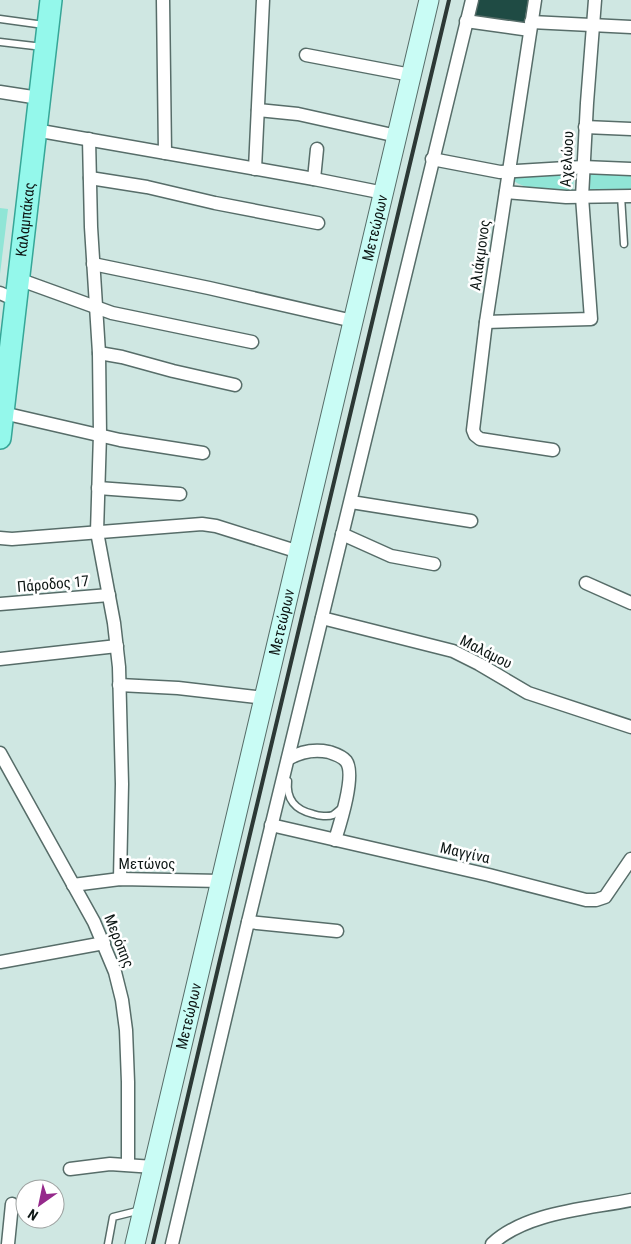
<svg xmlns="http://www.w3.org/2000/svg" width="631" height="1244" viewBox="0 0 631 1244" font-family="'Roboto Condensed',sans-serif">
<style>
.green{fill:#90e5d6}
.building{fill:#1f4b44}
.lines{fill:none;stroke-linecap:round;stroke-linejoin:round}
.lane-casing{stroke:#576d69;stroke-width:9}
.street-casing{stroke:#576d69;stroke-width:15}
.secondary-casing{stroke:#576d69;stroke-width:21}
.primary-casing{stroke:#36a697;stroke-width:24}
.lane{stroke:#fff;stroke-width:6}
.street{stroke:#fff;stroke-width:12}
.secondary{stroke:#c9fcf5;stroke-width:19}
.primary{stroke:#94f8eb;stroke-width:21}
.rail{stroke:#2c3835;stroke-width:4}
.labels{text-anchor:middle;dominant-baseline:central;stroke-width:5;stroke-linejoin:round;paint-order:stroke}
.street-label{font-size:15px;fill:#0d1614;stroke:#fff}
</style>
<rect width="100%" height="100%" fill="#cfe7e2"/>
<g class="green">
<polygon points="587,172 631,173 631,190 588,191"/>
<path d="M574 174 573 191C557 190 524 192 512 179V176Z"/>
<polygon points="0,208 8,209 0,274"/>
</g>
<polygon class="building" points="479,0 528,0 524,24 474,16"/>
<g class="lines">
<g class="lane-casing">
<g id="lane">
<polyline points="0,19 44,25"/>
<polyline points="0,42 43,47"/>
<polyline points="621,196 624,244"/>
<path d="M288 781C286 799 295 810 313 814 319 816 328 817 333 815 336 813 340 809 343 807"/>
<polyline points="108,1244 113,1217 141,1210"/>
</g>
</g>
<g class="street-casing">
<g id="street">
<polyline points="163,0 165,153"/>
<polyline points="535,0 486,322 473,430 475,435 480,439 553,450"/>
<polyline points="466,21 530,30"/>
<polyline points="531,22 631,27"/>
<polyline points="306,55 411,75"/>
<polyline points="0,92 39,98"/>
<polyline points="258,110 298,114 397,136"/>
<polyline points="585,127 631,129"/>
<polyline points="35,130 314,179 384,193"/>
<polyline points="89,139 91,227 99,353 100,434 97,532 114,623 119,667 122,784 120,879"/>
<polyline points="432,159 500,172 583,167 631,169"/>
<polyline points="255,169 263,0"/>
<polyline points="90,178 147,187 215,203 318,223"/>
<polyline points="314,179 317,149"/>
<polyline points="506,192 566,197 631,196"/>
<polyline points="93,264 209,288 353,321"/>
<polyline points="18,279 112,313 252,342"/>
<polyline points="0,293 16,300"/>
<polyline points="486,322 591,319 582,197 587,103 595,0"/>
<polyline points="99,353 122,357 173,371 235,385"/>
<polyline points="3,413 120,440 203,453"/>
<polyline points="98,488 180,494"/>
<polyline points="351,502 471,521"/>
<polyline points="342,534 391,556 434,564"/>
<polyline points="0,538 12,539 202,524 216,526 299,552"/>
<polyline points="586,583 631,603"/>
<polyline points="0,604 109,595"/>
<polyline points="322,618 453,651 479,664 528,693 631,727"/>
<polyline points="0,659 117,646"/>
<polyline points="119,685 178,688 264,698"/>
<polyline points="0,753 94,922 115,972 122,1000 126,1030 128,1082 128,1164"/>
<path d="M288 759C300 752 315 749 329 752 335 754 342 756 346 761 356 774 340 824 335 840"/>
<polyline points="271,825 489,875 586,900 596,900 605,897 631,859"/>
<polyline points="73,885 120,879 221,881"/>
<polyline points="248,922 337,931"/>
<polyline points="0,962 104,943"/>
<polyline points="70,1169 110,1164 154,1167"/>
<polyline points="8,1244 12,1204"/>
<polyline points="172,1244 248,922 472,0"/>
<path d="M492 1244C526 1212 587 1209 631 1200"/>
</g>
</g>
<g class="secondary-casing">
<g id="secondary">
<path id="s1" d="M135 1244 429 0"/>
</g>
</g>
<g class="primary-casing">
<g id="primary">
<path id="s2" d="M0 438 51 0"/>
</g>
</g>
<use href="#lane" class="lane"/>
<use href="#street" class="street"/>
<use href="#secondary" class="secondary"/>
<use href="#primary" class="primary"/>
<polyline class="rail" points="153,1244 219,964 449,0"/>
</g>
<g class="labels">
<g class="street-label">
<text transform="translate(567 159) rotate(-87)">Αχελώου</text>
<text stroke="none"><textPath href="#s2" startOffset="220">Καλαμπάκας</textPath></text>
<text stroke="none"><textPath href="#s1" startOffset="1044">Μετεώρων</textPath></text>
<text transform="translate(480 255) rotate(-82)">Αλιάκμονος</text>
<text transform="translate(53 584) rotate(-5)">Πάροδος 17</text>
<text stroke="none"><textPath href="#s1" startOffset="639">Μετεώρων</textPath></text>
<text transform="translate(486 652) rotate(27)">Μαλάμου</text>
<text transform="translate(465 853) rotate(13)">Μαγγίνα</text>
<text x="147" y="864">Μετώνος</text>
<text transform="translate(119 941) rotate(68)">Μερόπης</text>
<text stroke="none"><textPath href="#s1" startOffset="234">Μετεώρων</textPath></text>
</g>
</g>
<g transform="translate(40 1204) rotate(213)"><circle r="24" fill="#ffffff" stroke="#9ea2a1"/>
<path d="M0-4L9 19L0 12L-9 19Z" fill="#95298b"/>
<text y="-8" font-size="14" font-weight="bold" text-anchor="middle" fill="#0d1614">N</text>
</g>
</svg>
